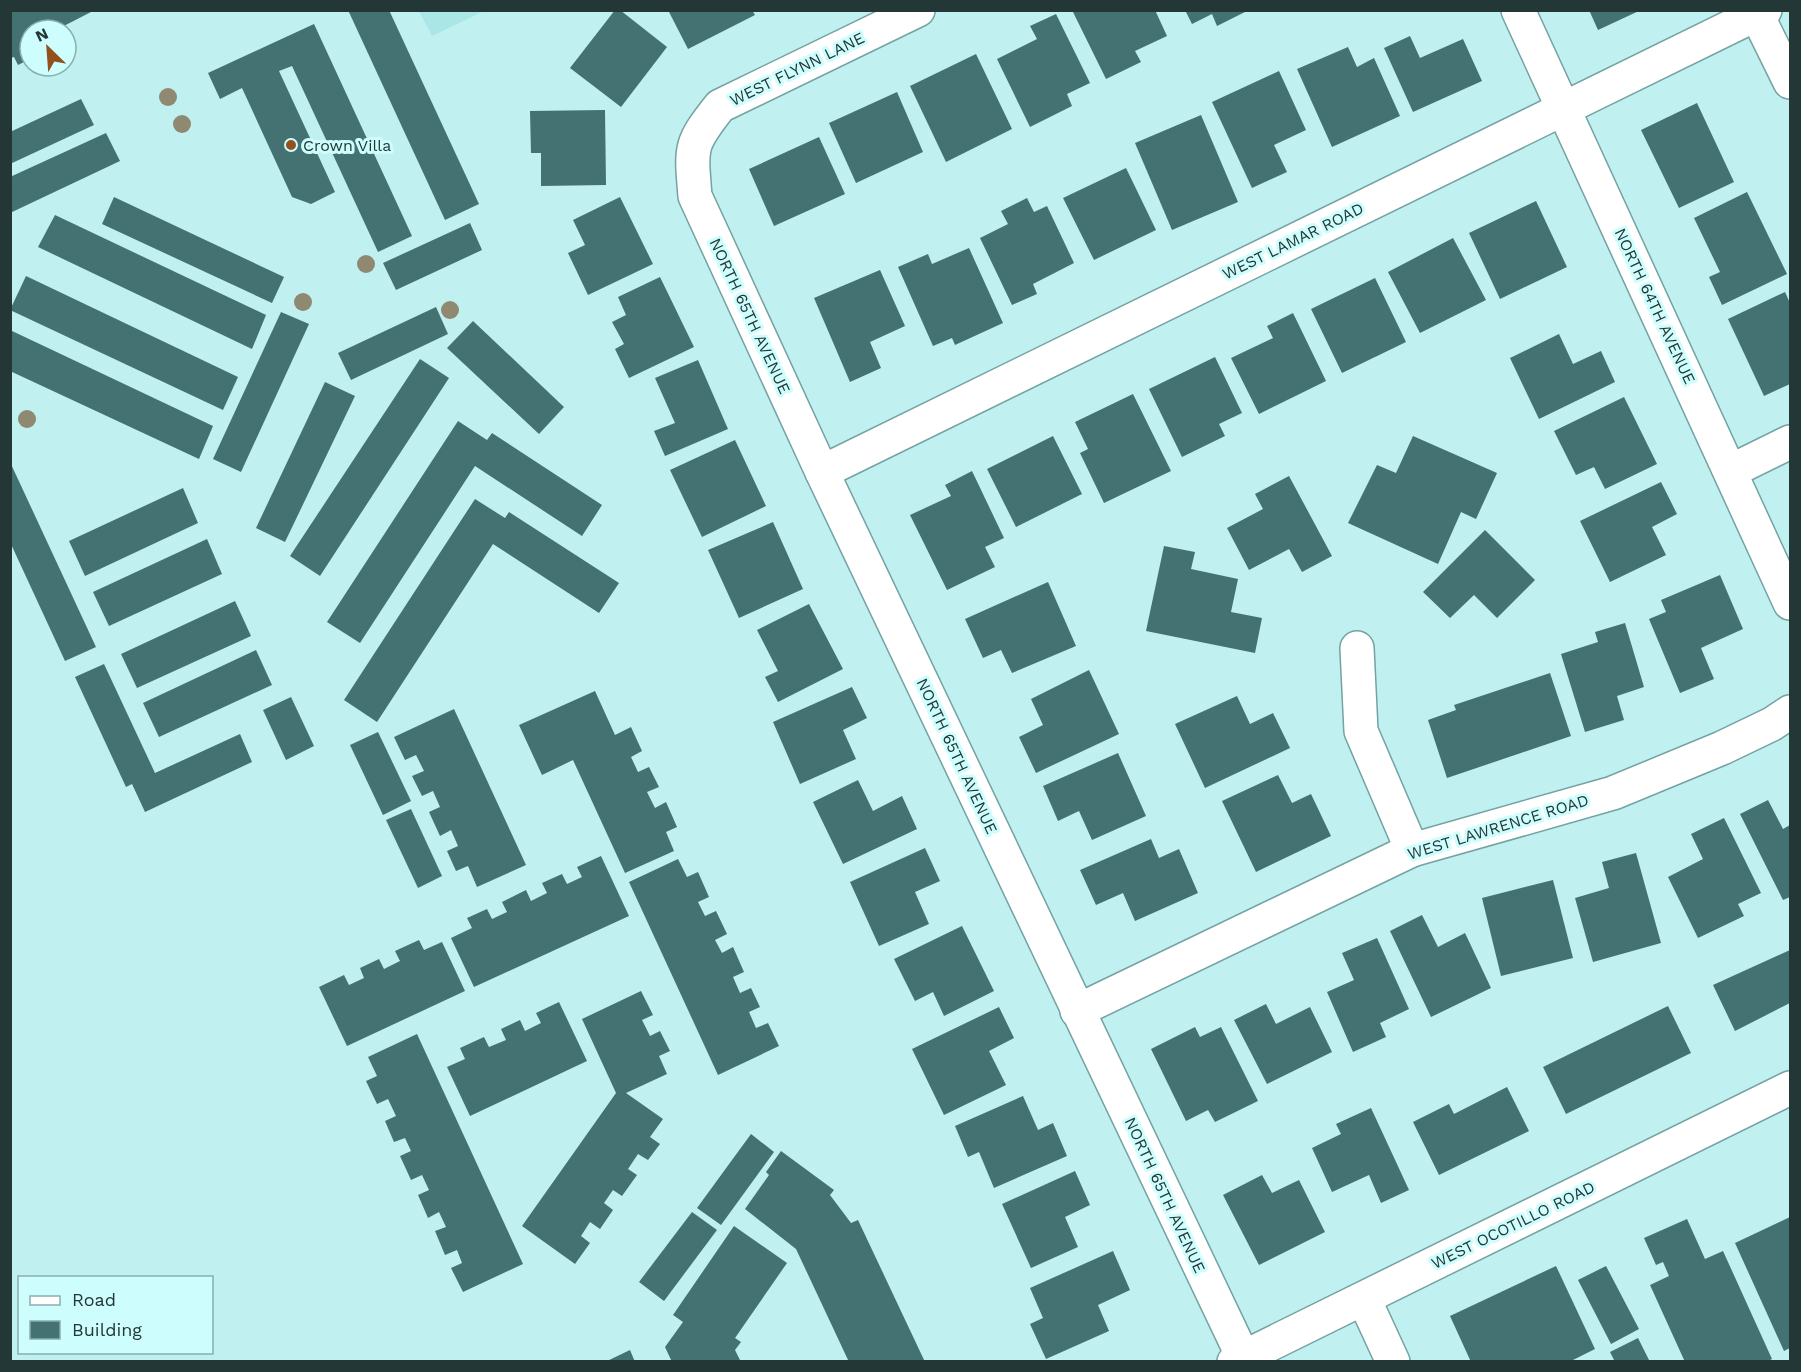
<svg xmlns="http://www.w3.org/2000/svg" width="1801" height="1372" viewBox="0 0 1801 1372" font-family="'Work Sans',sans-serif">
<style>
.built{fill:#abe6e6}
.building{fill:#447171}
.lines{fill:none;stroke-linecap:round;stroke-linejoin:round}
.minor-casing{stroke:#74a2a2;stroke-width:36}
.minor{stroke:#fff;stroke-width:33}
.tree{fill:#8e8970}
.poi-dot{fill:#91501c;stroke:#cdfefd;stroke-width:2}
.labels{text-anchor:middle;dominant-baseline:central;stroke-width:6;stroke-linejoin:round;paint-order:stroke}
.street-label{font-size:16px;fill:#243737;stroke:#cdfefd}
.poi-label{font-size:16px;fill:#243737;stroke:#cdfefd;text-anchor:start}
</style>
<rect width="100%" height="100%" fill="#c0f0f0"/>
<polygon class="built" points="419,11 484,11 432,36"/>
<g class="building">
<polygon points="10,10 90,10 91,12 56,30 30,30 30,59 18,65 14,57 10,58"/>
<polygon points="348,10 389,10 479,204 445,220"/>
<polygon points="615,10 620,10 667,47 621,107 570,68"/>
<polygon points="668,10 752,10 755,15 688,49"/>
<polygon points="1072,10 1155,10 1167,36 1135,51 1141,62 1106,79"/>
<polygon points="1185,10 1249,10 1217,26 1212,14 1192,24"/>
<polygon points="1589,10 1641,10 1598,30"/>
<polygon points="1056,14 1090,83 1067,94 1072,106 1030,127 997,59 1037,39 1030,26"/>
<polygon points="314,24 412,236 378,252 292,66 279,71 335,192 311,204 292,197 242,88 220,99 208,73"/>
<polygon points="1410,36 1420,58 1463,39 1482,81 1413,112 1384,48"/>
<polygon points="1348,47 1357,67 1374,58 1400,116 1332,147 1297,69"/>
<polygon points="976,54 1012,129 946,162 910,86"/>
<polygon points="1279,71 1306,130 1274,145 1287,172 1252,188 1212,102"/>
<polygon points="897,92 923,152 856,183 829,123"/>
<polygon points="81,99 94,125 10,164 10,132"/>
<polygon points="1697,103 1734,182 1679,208 1641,130"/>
<polygon points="605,110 606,185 541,186 541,153 531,153 530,111"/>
<polygon points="1201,115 1238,202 1172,230 1135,143"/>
<polygon points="106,133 120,161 10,213 10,177"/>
<polygon points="819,137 845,194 774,226 749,169"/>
<polygon points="1126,168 1156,230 1094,260 1063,198"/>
<polygon points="1747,192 1787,274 1722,305 1709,277 1720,272 1694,218"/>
<polygon points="114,197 284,277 272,303 102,224"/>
<polygon points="620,197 653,264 588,295 568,253 585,245 573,220"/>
<polygon points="1027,198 1034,212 1047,206 1074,263 1033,284 1037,294 1012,305 980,238 1008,224 1001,211"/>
<polygon points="1536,201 1567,267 1500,299 1469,233"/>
<polygon points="55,215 266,315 252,349 38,247"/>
<polygon points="470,223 482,250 396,290 383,263"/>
<polygon points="1453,238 1486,300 1420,333 1388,272"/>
<polygon points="969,248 1003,323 955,345 952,338 933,346 898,267 928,254 932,264"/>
<polygon points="880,270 905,326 870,342 881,368 850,382 814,298"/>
<polygon points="26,276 238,377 223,410 10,310"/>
<polygon points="660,277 694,347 629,378 615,349 624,344 612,322 626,315 618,297"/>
<polygon points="1375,278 1406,342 1342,373 1311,309"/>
<polygon points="1785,292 1790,303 1790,384 1764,396 1728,319"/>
<polygon points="436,307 448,334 351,380 338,353"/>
<polygon points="281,312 309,324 241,472 213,459"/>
<polygon points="1293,313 1326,381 1259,414 1231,358 1273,338 1267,326"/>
<polygon points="473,321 564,407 539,434 447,348"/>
<polygon points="10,330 213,426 199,459 10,371"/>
<polygon points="1559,334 1573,364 1601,351 1615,382 1539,419 1510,358"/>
<polygon points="1215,357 1242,413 1219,424 1225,436 1182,457 1149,389"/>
<polygon points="420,359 449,378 320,576 290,556"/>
<polygon points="698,360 728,429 665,456 654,431 675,423 655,378"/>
<polygon points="325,382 355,396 285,542 256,528"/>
<polygon points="1133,394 1171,471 1104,503 1080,453 1088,449 1075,422"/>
<polygon points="1624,397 1657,464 1605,489 1594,467 1576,475 1554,431"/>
<polygon points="458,421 487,440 492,433 602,505 582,536 475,466 360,643 327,622"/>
<polygon points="1053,436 1082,494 1016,527 987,469"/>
<polygon points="1413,436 1497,473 1476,519 1461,512 1438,564 1348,523 1377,465 1396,473"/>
<polygon points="735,440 766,506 702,537 670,470"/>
<polygon points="10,462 96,647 65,661 10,542"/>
<polygon points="972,471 1004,538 985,547 995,567 947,590 910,515 951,496 945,485"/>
<polygon points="1289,476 1332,556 1302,572 1289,549 1249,570 1227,528 1263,509 1255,494"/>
<polygon points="1661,482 1677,514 1652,527 1666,555 1610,582 1580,521"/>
<polygon points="183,488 198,523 85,576 69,541"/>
<polygon points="475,499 505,518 509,512 619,583 599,613 493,544 377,722 344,700"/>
<polygon points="773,522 803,589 739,618 708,550"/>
<polygon points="1485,530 1535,580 1497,618 1474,595 1450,618 1423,592"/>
<polygon points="207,539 222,574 109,626 93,592"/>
<polygon points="1164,546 1195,552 1191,569 1238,579 1231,612 1262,618 1255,653 1146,631"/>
<polygon points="1720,575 1743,629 1701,648 1714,679 1680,693 1649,619 1666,612 1661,600"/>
<polygon points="1048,582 1076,646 1012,673 1001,650 983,658 965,619"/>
<polygon points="235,601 251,636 137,688 121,654"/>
<polygon points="809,604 843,669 778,702 765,677 778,671 757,630"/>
<polygon points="1625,623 1644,687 1617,696 1624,720 1585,732 1561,654 1598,642 1595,632"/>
<polygon points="256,650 272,685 159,737 143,703"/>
<polygon points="104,664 155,773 240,734 252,762 145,812 132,784 126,787 75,677"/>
<polygon points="1089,670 1119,734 1036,773 1019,737 1043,725 1031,699"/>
<polygon points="1550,673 1571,736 1447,778 1428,720 1456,710 1454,705"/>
<polygon points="852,687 867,718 843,730 856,759 800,784 773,722"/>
<polygon points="595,691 615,735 631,727 642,751 631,757 638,772 649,767 659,787 647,792 655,808 666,802 677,827 666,832 674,851 625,873 573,760 542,775 519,725"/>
<polygon points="1237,696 1250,724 1273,713 1290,748 1205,788 1175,724"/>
<polygon points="291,697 314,746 286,760 263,710"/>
<polygon points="454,709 526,865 477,887 468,866 456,871 447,851 458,846 451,830 440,836 429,812 440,807 433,791 422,796 412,776 424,771 416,755 405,760 394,737"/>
<polygon points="378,732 411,801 383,815 350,745"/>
<polygon points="1118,753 1146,816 1092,840 1079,811 1058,821 1043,786"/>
<polygon points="1278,775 1292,803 1311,794 1331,836 1256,872 1222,801"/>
<polygon points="858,780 873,811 902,796 917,829 843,864 813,802"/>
<polygon points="1768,800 1783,829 1790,825 1790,897 1783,900 1740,814"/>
<polygon points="411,809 442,876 418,888 386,820"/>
<polygon points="1724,818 1761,893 1738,904 1744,916 1698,938 1668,877 1703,859 1691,834"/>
<polygon points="1151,839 1159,858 1179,849 1198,893 1135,921 1123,893 1096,905 1080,870"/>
<polygon points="925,848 940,881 915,892 929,924 879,946 850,882"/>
<polygon points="1636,853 1661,943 1593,962 1575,898 1609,888 1602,862"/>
<polygon points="601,856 629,916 474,987 451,938 472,928 467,918 487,909 492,919 507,912 502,902 526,890 531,901 547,893 542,883 562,874 567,884 582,877 577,867"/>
<polygon points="678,859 687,877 698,872 709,897 698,902 705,916 716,911 727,934 715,940 722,953 733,947 744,972 733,977 740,993 751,988 760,1007 749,1012 756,1028 768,1023 779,1046 718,1075 629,882"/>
<polygon points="1553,880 1573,958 1501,976 1482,898"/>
<polygon points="1422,915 1438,947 1465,933 1491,988 1431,1017 1390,931"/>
<polygon points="962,926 994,991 944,1016 933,992 915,1001 894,959"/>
<polygon points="1377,938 1409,1009 1380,1023 1386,1037 1353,1052 1327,992 1354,980 1342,953"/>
<polygon points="419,940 424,950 442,942 465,991 347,1046 319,987 344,975 349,985 364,978 360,968 379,959 384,969 400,961 395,951"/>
<polygon points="1790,950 1790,1003 1735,1031 1713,985"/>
<polygon points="641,991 653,1015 642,1020 650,1036 660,1031 670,1051 659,1056 667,1074 626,1093 663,1119 650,1137 660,1144 648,1160 638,1154 628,1169 637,1175 622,1196 613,1190 604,1203 613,1210 600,1229 590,1222 581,1236 590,1243 575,1264 522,1226 616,1093 582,1019"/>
<polygon points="559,1002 587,1061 470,1116 447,1067 465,1059 460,1048 484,1037 489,1047 506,1040 501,1029 520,1020 525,1031 541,1023 536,1013"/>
<polygon points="1266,1004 1276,1024 1310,1007 1332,1052 1267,1084 1234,1020"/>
<polygon points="1668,1006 1691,1053 1566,1114 1543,1067"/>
<polygon points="999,1007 1014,1038 989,1051 1006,1085 944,1115 912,1049"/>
<polygon points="1195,1027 1200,1037 1221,1027 1258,1101 1215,1122 1208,1110 1186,1121 1151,1049"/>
<polygon points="417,1034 523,1264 463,1292 451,1268 462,1263 457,1250 445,1255 435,1231 446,1227 439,1212 428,1218 418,1195 429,1190 422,1175 411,1180 400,1156 411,1151 405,1138 394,1142 385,1121 396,1116 388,1099 377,1104 366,1081 377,1076 368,1057"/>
<polygon points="1507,1087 1529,1131 1439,1175 1413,1122 1449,1104 1454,1114"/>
<polygon points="1023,1096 1038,1130 1053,1123 1067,1156 994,1188 979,1152 968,1157 955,1126"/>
<polygon points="1371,1108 1409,1190 1381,1203 1369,1175 1332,1192 1312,1148 1341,1134 1336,1124"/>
<polygon points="751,1134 774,1152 721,1225 697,1208"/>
<polygon points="781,1151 834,1190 830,1195 851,1223 858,1220 925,1362 849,1362 796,1249 745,1209 769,1175 766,1172"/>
<polygon points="1075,1171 1090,1205 1065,1217 1078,1247 1031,1268 1002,1204"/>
<polygon points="1262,1175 1272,1193 1299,1180 1325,1232 1259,1265 1223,1195"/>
<polygon points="692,1212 717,1230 664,1301 639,1282"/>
<polygon points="1790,1217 1790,1348 1784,1351 1735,1243"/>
<polygon points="1687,1219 1705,1259 1723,1251 1772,1359 1766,1362 1685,1362 1650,1285 1669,1276 1663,1262 1656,1265 1644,1238"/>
<polygon points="734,1226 787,1263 735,1338 741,1342 735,1350 741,1362 672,1362 665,1347 683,1322 673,1315"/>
<polygon points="1113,1251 1130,1290 1098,1305 1109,1331 1046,1359 1030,1324 1043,1318 1030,1288"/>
<polygon points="1556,1266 1595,1349 1569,1362 1471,1362 1450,1316"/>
<polygon points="1606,1266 1639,1329 1611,1344 1578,1280"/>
<polygon points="1638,1338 1650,1362 1615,1362 1610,1352"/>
<polygon points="630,1350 635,1362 605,1362"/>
</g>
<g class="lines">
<g class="minor-casing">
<g id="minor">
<path d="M918 10 720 106C689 145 691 147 695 196L822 472 1243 1357"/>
<polyline points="1518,10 1790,603"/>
<polyline points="1757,15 1790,82"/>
<polyline points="1731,471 1790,442"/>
<polyline points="822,472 1765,10"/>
<polyline points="1357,648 1361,731 1412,850"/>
<polyline points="1077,1011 1412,850 1613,793 1722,748 1772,724 1790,712"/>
<polyline points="1364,1299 1393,1362"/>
<polyline points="1234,1362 1790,1088"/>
</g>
</g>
<use href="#minor" class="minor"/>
</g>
<g class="tree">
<circle cx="168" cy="97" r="9"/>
<circle cx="182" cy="124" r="9"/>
<circle cx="366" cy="264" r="9"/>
<circle cx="303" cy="302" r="9"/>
<circle cx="450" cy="310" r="9"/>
<circle cx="27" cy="419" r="9"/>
</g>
<circle class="poi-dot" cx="291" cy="145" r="6"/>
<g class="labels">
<g class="street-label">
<text transform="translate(797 69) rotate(-26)">WEST FLYNN LANE</text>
<text transform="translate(1293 241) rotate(-26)">WEST LAMAR ROAD</text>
<text transform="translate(1655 306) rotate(65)">NORTH 64TH AVENUE</text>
<text transform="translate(750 316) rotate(65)">NORTH 65TH AVENUE</text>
<text transform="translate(957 756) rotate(65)">NORTH 65TH AVENUE</text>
<text transform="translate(1498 827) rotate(-17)">WEST LAWRENCE ROAD</text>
<text transform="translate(1165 1195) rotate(65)">NORTH 65TH AVENUE</text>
<text transform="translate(1513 1225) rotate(-26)">WEST OCOTILLO ROAD</text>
</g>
<g class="poi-label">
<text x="303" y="145">Crown Villa</text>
</g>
</g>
<rect width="1801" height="1372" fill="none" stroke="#243737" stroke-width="24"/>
<rect x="18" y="1276" width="195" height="78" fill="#cdfefd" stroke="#89aeae" stroke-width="1.5"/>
<rect x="30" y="1296" width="30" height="9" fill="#ffffff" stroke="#89aeae" stroke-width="1.5"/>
<text x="72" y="1306" font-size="18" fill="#243737">Road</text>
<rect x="30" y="1321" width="30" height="18" fill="#447171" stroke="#89aeae" stroke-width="1.5"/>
<text x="72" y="1336" font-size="18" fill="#243737">Building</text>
<g transform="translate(48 48) rotate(335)"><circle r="28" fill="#cdfefd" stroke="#89aeae" stroke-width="1.5"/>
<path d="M0-4.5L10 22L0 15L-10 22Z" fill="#91501c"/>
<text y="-9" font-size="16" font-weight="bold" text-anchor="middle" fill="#243737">N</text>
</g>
</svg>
